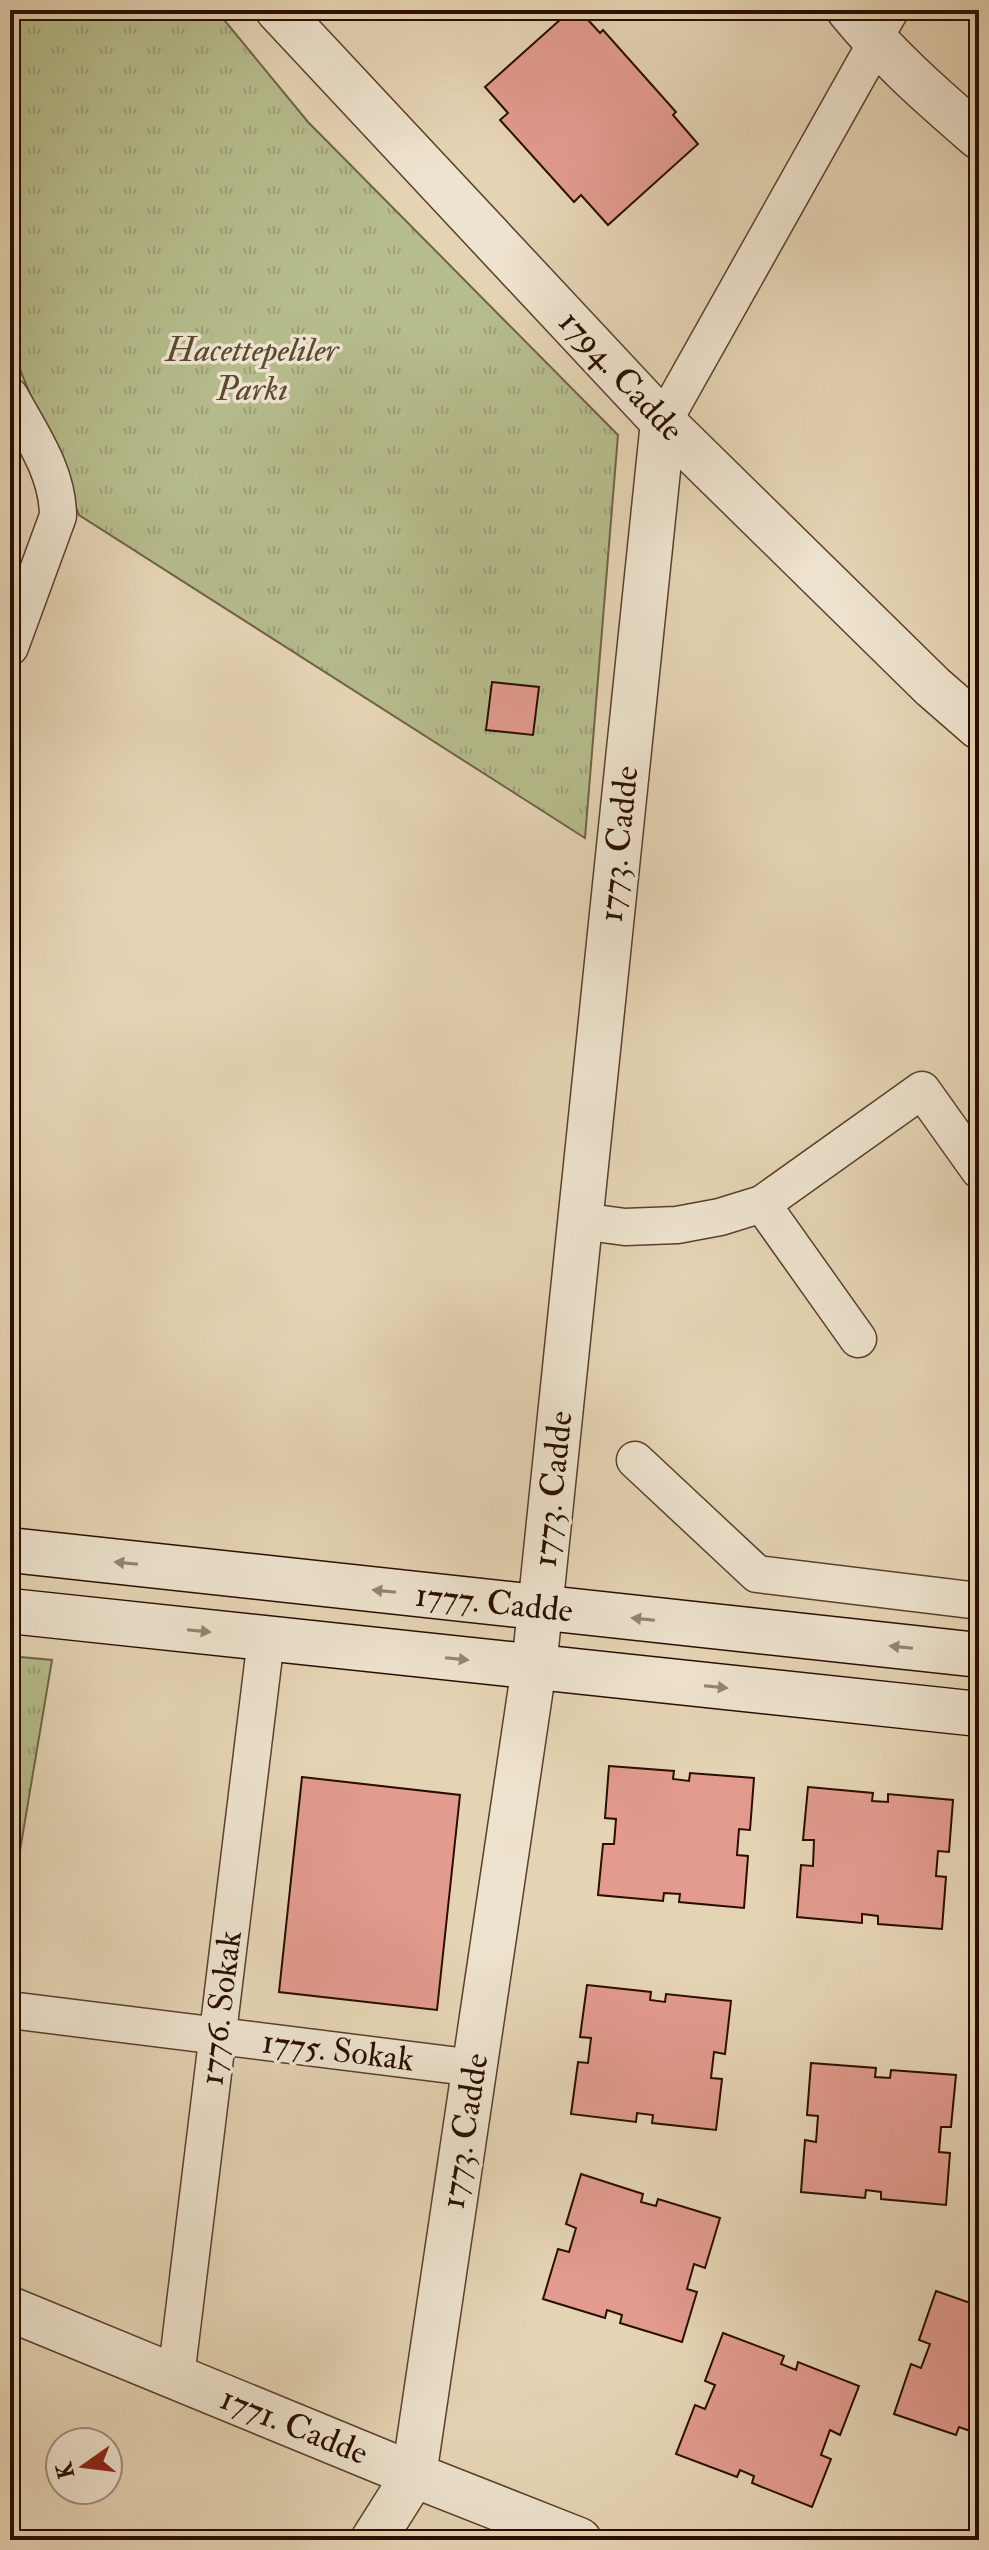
<svg xmlns="http://www.w3.org/2000/svg" width="989" height="2550" viewBox="0 0 989 2550" font-family="'IM FELL Double Pica',serif">
<style>
.grass{fill:url(#grass-tufts);stroke:#706446;stroke-width:2}
.building{fill:#e29b8e;stroke:#2a0d00;stroke-width:2}
.lines{fill:none;stroke-linecap:round;stroke-linejoin:round}
.pedestrian-casing{stroke:#593f2d;stroke-width:31}
.minor-casing{stroke:#593f2d;stroke-width:39}
.tertiary-casing{stroke:#593f2d;stroke-width:47}
.secondary-casing{stroke:#2a0d00;stroke-width:47}
.pedestrian{stroke:#eee3ce;stroke-width:28}
.minor{stroke:#eee3ce;stroke-width:36}
.tertiary{stroke:#eee3ce;stroke-width:44}
.secondary{stroke:#eee3ce;stroke-width:44}
.oneway{fill:#968371}
.labels{text-anchor:middle;dominant-baseline:central;stroke-width:7;stroke-linejoin:round;paint-order:stroke}
.park-label{font-size:34px;font-style:italic;fill:#5b4a31;stroke:#eee3ce}
.street-label{font-size:34px;fill:#2a0d00;stroke:#eee3ce}
</style>
<defs>
<pattern id="grass-tufts" width="24" height="20" patternUnits="userSpaceOnUse" patternTransform="scale(2)"><rect width="24" height="20" fill="#b6bc8c"/><path d="M3 7l-1-3M5 7V3M7 7l1-3M15 17l-1-3M17 17v-4M19 17l1-3" fill="none" stroke="#9da077"/></pattern>
</defs>
<rect width="100%" height="100%" fill="#e5d4b4"/>
<filter id="stains"><feTurbulence type="fractalNoise" baseFrequency=".0025" numOctaves="4"/><feColorMatrix values="0 0 0 0 .2 0 0 0 0 .09 0 0 0 0 .02 0 0 0 .5 -.17"/></filter>
<radialGradient id="worn" r=".72"><stop offset=".6" stop-color="#630" stop-opacity="0"/><stop offset="1" stop-color="#630" stop-opacity=".3"/></radialGradient>
<g class="grass">
<polygon points="34,10 216,10 308,122 618,435 585,838 79,515 10,345 10,24"/>
<polygon points="10,1656 52,1660 10,1910"/>
</g>
<g class="building">
<polygon points="571,10 579,10 600,33 603,30 676,112 673,115 698,144 608,225 581,195 574,202 500,120 508,113 485,87"/>
<polygon points="492,682 539,687 533,735 486,730"/>
<polygon points="609,1766 674,1771 673,1779 689,1781 690,1773 754,1778 750,1830 739,1829 737,1855 748,1856 744,1908 679,1902 680,1894 664,1893 663,1901 598,1895 603,1844 614,1844 616,1819 605,1818"/>
<polygon points="302,1777 460,1795 437,2010 279,1992"/>
<polygon points="808,1787 873,1793 872,1801 888,1802 888,1794 953,1800 949,1852 938,1851 936,1876 946,1877 942,1929 878,1924 878,1916 862,1914 862,1923 797,1917 801,1865 813,1866 814,1840 803,1840"/>
<polygon points="587,1985 651,1992 650,2000 665,2002 666,1994 731,2001 725,2054 714,2052 711,2078 722,2079 716,2130 652,2123 653,2115 637,2113 636,2122 571,2114 578,2062 588,2063 591,2038 580,2037"/>
<polygon points="811,2063 876,2068 875,2077 890,2078 891,2070 956,2075 951,2127 941,2127 939,2152 950,2153 946,2205 881,2199 881,2192 866,2190 865,2198 801,2192 805,2140 816,2142 818,2116 807,2115"/>
<polygon points="581,2174 643,2194 641,2202 656,2206 658,2199 720,2218 705,2268 694,2264 687,2289 697,2292 682,2342 620,2323 622,2315 607,2310 605,2318 543,2299 558,2249 569,2252 576,2228 566,2224"/>
<polygon points="936,2291 979,2306 979,2443 971,2440 973,2432 959,2427 956,2435 894,2414 911,2364 921,2368 930,2344 919,2340"/>
<polygon points="723,2333 784,2356 781,2364 796,2370 798,2362 859,2386 840,2435 830,2430 821,2455 831,2459 812,2507 752,2483 754,2476 740,2470 737,2477 676,2454 695,2405 705,2409 715,2385 705,2381"/>
</g>
<g class="lines">
<g class="pedestrian-casing">
<polyline id="pedestrian" points="876,43 895,10"/>
</g>
<g class="minor-casing">
<g id="minor">
<path d="M10 396C31 435 58 472 58 516L10 647"/>
<polyline points="663,422 876,43"/>
<polyline points="762,1204 858,1339"/>
<polyline points="580,1221 625,1227 677,1225 720,1217 762,1204 922,1090 979,1170"/>
<polyline points="635,1460 757,1574 979,1601"/>
<polyline points="10,2010 475,2068"/>
<polyline points="176,2377 266,1639"/>
</g>
</g>
<g class="tertiary-casing">
<g id="tertiary">
<polyline points="278,10 663,422 933,687 979,727"/>
<path d="M849 10C888 58 933 97 979 137"/>
<polyline points="10,2309 414,2475 579,2540"/>
<polyline points="373,2540 414,2475 534,1667 663,422"/>
</g>
</g>
<g class="secondary-casing">
<g id="secondary">
<polyline points="10,1550 979,1655"/>
<polyline points="10,1611 979,1714"/>
</g>
</g>
<use href="#pedestrian" class="pedestrian"/>
<use href="#minor" class="minor"/>
<use href="#tertiary" class="tertiary"/>
<use href="#secondary" class="secondary"/>
</g>
<defs><path id="oneway-solid" d="M-6-.8H1V-3.2L6.5 0L1 3.2V.8H-6Z" transform="scale(2)"/></defs>
<g class="oneway">
<use href="#oneway-solid" transform="translate(126 1563) rotate(-174)"/>
<use href="#oneway-solid" transform="translate(384 1591) rotate(-174)"/>
<use href="#oneway-solid" transform="translate(643 1619) rotate(-174)"/>
<use href="#oneway-solid" transform="translate(199 1631) rotate(6)"/>
<use href="#oneway-solid" transform="translate(901 1647) rotate(-174)"/>
<use href="#oneway-solid" transform="translate(457 1659) rotate(6)"/>
<use href="#oneway-solid" transform="translate(716 1687) rotate(6)"/>
</g>
<g class="labels">
<g class="park-label">
<text x="252" y="350">Hacettepeliler<tspan x="252" dy="39">Parkı</tspan></text>
</g>
<g class="street-label">
<text transform="translate(621 376) rotate(47)">1794. Cadde</text>
<text transform="translate(619 844) rotate(-84)">1773. Cadde</text>
<text transform="translate(553 1489) rotate(-84)">1773. Cadde</text>
<text transform="translate(494 1603) rotate(6)">1777. Cadde</text>
<text transform="translate(221 2008) rotate(-83)">1776. Sokak</text>
<text transform="translate(338 2051) rotate(7)">1775. Sokak</text>
<text transform="translate(465 2131) rotate(-81)">1773. Cadde</text>
<text transform="translate(294 2426) rotate(22)">1771. Cadde</text>
</g>
</g>
<rect width="989" height="2550" fill="none" stroke="#e5d4b4" stroke-width="40"/>
<rect x="12" y="12" width="965" height="2526" fill="none" stroke="#2a0d00" stroke-width="4"/>
<rect x="20" y="20" width="949" height="2510" fill="none" stroke="#2a0d00" stroke-width="2"/>
<g transform="translate(84 2466) rotate(256)"><circle r="38" fill="#eee3ce" stroke="#a08d7c" stroke-width="2"/>
<path d="M0-6L14 30L0 20L-14 30Z" fill="#8f2418"/>
<text y="-12" font-size="22" font-weight="bold" text-anchor="middle" fill="#2a0d00">K</text>
</g>
<rect width="100%" height="100%" filter="url(#stains)"/>
<rect width="100%" height="100%" fill="url(#worn)"/>
</svg>
